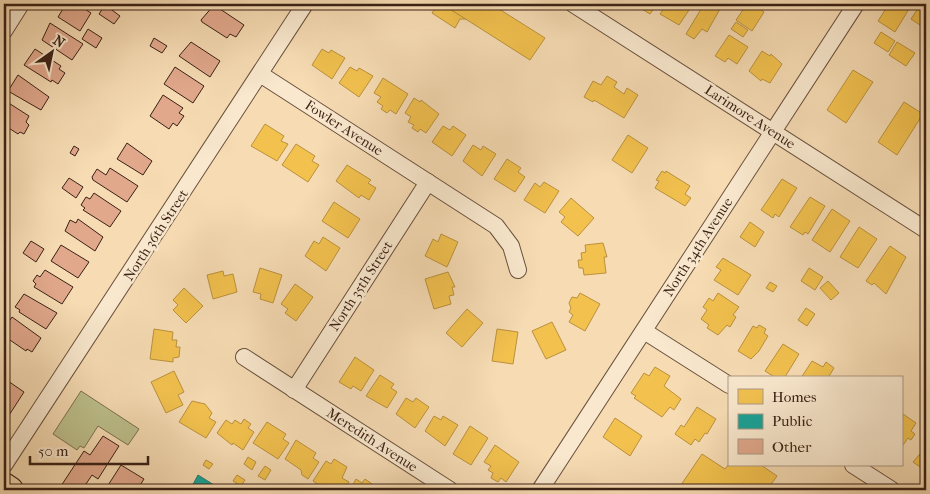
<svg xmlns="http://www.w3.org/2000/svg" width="930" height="494" viewBox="0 0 930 494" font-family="'IM FELL French Canon',serif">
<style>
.green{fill:#bdc08c;stroke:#7c7050}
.homes{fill:#f2c14e;stroke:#bb913d}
.public{fill:#17a398;stroke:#227c71}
.building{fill:#e1a88c;stroke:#3a2115}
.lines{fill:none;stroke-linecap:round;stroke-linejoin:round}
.street-casing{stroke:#69503c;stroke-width:18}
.primary-casing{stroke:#3a2115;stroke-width:28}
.street{stroke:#f9e8ce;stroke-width:16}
.primary{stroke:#f6dbb3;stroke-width:26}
.labels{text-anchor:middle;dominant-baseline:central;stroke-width:5;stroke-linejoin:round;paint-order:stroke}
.street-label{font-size:14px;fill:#3a2115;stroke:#f9e8ce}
</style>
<rect width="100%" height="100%" fill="#f6dbb3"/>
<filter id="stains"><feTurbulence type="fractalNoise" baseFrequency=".004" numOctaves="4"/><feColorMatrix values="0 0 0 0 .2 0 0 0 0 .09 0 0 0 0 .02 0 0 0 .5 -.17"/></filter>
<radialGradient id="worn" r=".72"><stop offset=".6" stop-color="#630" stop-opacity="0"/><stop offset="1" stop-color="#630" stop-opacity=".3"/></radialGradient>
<polygon class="green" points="81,391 139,429 128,445 98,426 84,448 80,446 77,450 53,434"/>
<g class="homes">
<polygon points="438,4 442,4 466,19 460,19 455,28 432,13"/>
<polygon points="442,4 491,4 545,38 530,60"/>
<polygon points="634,4 657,4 650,14"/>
<polygon points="667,4 680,4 689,10 679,25 660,14"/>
<polygon points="704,4 712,4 720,9 707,32 702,29 694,39 686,34"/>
<polygon points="747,4 752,4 764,12 752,31 736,20"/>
<polygon points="889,4 912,4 895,32 878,21"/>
<polygon points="921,4 926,4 926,29 911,19"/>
<polygon points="736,22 748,30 743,37 731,29"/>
<polygon points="881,32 895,41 888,52 874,43"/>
<polygon points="729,35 748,47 737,64 728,58 725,62 715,56"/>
<polygon points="897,42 915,53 906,66 889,55"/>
<polygon points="322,49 329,53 331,50 345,58 332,79 312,65"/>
<polygon points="762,51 770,56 771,54 782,64 770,83 762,79 761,81 749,71"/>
<polygon points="350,67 357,71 359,68 373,76 359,97 339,83"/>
<polygon points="853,70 873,82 846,123 827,110"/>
<polygon points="607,76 617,82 614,87 624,94 627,88 638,95 624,118 594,100 593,102 584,97 593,81 601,85"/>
<polygon points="383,78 408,94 396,114 390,110 387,113 381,109 383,106 377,102 381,97 374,93"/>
<polygon points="414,98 420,102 421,100 439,114 426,133 420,129 418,132 412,128 414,125 408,122 411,117 405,113"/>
<polygon points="904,102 923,114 897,155 878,142"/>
<polygon points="265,124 284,136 281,141 288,144 277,161 251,146"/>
<polygon points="443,126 450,130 453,126 466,135 452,156 432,142"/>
<polygon points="628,135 648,148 632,173 612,160"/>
<polygon points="296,144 315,156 312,161 319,165 308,182 282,165"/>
<polygon points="473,145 481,150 483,146 496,154 482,176 463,161"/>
<polygon points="507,159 521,168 518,172 525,177 515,192 494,179"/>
<polygon points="347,165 371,180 368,183 376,188 369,200 361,195 359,198 336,181"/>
<polygon points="662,171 665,173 666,171 690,186 685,194 691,198 685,206 655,188 659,181 656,180"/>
<polygon points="782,179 797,188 779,217 775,214 773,218 761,210"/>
<polygon points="544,182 559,191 545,213 524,200 535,183 540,187"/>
<polygon points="810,197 825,206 808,234 805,232 803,235 790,227"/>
<polygon points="571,198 594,218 578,236 561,222 565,217 559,212"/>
<polygon points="334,202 360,219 348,238 322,221"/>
<polygon points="832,209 850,221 830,252 812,240"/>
<polygon points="750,222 764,232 755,247 740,237"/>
<polygon points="859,227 877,239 858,268 840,257"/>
<polygon points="441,234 458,242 447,267 425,256 433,239 438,242"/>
<polygon points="323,237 340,248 326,271 305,256 314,241 319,244"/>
<polygon points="603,243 607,257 604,257 606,273 584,275 583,268 579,268 578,260 582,260 581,253 586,252 585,245"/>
<polygon points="890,246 906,257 886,294 874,283 872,285 866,281"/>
<polygon points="723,258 751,275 738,295 714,280 721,270 716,267"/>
<polygon points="260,268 282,275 273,303 260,299 261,294 253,292"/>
<polygon points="809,268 823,277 815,290 801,281"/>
<polygon points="223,271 224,276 233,274 237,292 213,299 207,275"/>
<polygon points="448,272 455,287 452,287 454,295 449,296 451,304 434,309 425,279"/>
<polygon points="828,281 839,293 831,300 820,288"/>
<polygon points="770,282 777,286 773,292 766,288"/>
<polygon points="295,284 313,297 296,321 285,313 288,309 281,304"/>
<polygon points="184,288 203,306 186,323 173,310 178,305 173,300"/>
<polygon points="580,293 600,304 585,331 569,322 573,315 569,312 571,308 569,303 572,297 577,298"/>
<polygon points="718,293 739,307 733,315 736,317 730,327 727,325 718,335 707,328 709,325 701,319 707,310 703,307 709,298 713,301"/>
<polygon points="806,308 815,314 807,326 798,320"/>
<polygon points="467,309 483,323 462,347 446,333"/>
<polygon points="552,322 566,350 546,359 532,331"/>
<polygon points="759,325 766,329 764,333 768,336 759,351 751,359 738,351 753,326 757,328"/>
<polygon points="154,329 173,332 172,340 177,340 176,347 180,347 179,357 173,358 173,362 150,359"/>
<polygon points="497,329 518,332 513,364 492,361"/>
<polygon points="783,344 799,354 785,377 776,378 765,371"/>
<polygon points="355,357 374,370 361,391 353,386 351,389 339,382"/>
<polygon points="812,361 823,367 826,362 834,368 828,378 801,378"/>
<polygon points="655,367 670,376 664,386 681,399 674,410 670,407 662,417 634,398 636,396 631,393 644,373 649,376"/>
<polygon points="174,371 184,392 178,395 183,405 166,413 151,382"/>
<polygon points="380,375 394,384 391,388 397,392 387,408 366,396"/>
<polygon points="406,398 413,402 416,398 429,407 415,428 396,414"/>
<polygon points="192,401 205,404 212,413 209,418 216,422 206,438 179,422"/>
<polygon points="697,407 716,419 707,434 705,433 699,442 695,439 691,445 675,434 681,425 684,427"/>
<polygon points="903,414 916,423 911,431 915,434 911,440 908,438 901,448"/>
<polygon points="434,416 441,420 443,416 458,425 445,446 425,431"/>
<polygon points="615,418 642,436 630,456 603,437"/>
<polygon points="244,419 251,424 248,428 254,432 243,450 233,443 232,445 217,433 226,420 232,424 235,420 241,424"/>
<polygon points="267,422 286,434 283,439 289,443 278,459 253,443"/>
<polygon points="470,426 488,438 471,465 453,454"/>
<polygon points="296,440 316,453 313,458 319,462 308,479 302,475 301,470 285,459"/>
<polygon points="495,445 519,462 506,482 501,478 498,482 491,478 493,473 488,470 491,466 484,462"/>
<polygon points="926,447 926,471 913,462"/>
<polygon points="702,454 725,469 729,464 761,465 777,476 767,490 688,490 681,485"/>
<polygon points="248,457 256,462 252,470 244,464"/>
<polygon points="334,459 347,467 342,478 349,482 343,490 324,490 325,489 313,481 326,461 331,464"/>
<polygon points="206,460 213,464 209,469 203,465"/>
<polygon points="265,466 271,470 265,480 258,476"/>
<polygon points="237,475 245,480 241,486 233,481"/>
<polygon points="356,479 362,483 365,479 372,484 369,487 374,490 350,490"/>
</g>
<polygon class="public" points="198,475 222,490 190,490"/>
<g class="building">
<polygon points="66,4 77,4 91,13 80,31 58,17"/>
<polygon points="105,5 120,16 114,24 99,14"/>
<polygon points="214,5 244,25 236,37 230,34 227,38 202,22 201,20"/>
<polygon points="50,23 83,44 72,60 42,40"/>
<polygon points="88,29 102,38 96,48 82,39"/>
<polygon points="154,38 167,46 162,53 150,46"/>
<polygon points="191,42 220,61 210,77 179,56"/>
<polygon points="35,49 61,66 59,69 65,73 58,84 52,80 51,82 24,65"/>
<polygon points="175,67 204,86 193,103 164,84"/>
<polygon points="18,75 49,97 41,110 8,91"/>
<polygon points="163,95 183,108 179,113 184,116 177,126 173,123 169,129 150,116"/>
<polygon points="4,100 29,116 26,122 29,125 24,134 20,132 18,134 4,125"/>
<polygon points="127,143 152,161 143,175 117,159"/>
<polygon points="74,146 79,149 75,156 70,153"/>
<polygon points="110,168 138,186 127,202 93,180 92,177 97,169 106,175"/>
<polygon points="69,178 83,187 76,198 62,188"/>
<polygon points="94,193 121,211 110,227 83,210 85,208 81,205 86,197 90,199"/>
<polygon points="78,219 103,237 95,251 65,231 70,220 76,223"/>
<polygon points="31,241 44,249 36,262 23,253"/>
<polygon points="61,245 89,262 78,278 51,261"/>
<polygon points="45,270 73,287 62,304 34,287 36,284 33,281 37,275 40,277"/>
<polygon points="24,294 57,313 46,329 19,312 20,310 15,307"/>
<polygon points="12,317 41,338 32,352 27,349 26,351 4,336 4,329"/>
<polygon points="8,381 24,392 4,423 4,388"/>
<polygon points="103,436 119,446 98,479 92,475 82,490 59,489 84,451 90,455"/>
<polygon points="121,465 144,479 137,490 105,490"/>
</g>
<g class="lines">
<g class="street-casing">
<g id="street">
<polyline points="573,4 926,230"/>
<polyline points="4,31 21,4"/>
<polyline points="260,74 496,226 511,246 518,270"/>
<polyline points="644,331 729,385"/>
<polyline points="244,357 450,490"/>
<polyline points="294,390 428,182"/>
<polyline points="4,465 305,4"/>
<polyline points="853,465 892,490"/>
<polyline points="540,490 856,4"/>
</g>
</g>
<g class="primary-casing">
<polyline id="primary" points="4,486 10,490"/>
</g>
<use href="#street" class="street"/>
<use href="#primary" class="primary"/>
</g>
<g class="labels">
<g class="street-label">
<text transform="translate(750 117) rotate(33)">Larimore Avenue</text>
<text transform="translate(344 128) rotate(33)">Fowler Avenue</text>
<text transform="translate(156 235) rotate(-57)">North 36th Street</text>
<text transform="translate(698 247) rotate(-57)">North 34th Avenue</text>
<text transform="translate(361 286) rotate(-57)">North 35th Street</text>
<text transform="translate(372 440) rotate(33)">Meredith Avenue</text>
</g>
</g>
<rect width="930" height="494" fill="none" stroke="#f6dbb3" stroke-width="20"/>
<rect x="5" y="5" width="920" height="484" fill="none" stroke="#3a2115" stroke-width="2.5"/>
<rect x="10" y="10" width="910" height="474" fill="none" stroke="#3a2115"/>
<rect x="728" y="376" width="175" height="90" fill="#f9e8ce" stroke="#ad9884"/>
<rect x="738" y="389" width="25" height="15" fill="#f2c14e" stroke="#ad9884"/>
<text x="772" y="402" font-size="15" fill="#3a2115">Homes</text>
<rect x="738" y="414" width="25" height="15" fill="#17a398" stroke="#ad9884"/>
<text x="772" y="426" font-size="15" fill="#3a2115">Public</text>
<rect x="738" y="439" width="25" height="15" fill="#e1a88c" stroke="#ad9884"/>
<text x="772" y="452" font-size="15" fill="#3a2115">Other</text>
<g transform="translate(52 52) rotate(33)" stroke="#f9e8ce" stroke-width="4" paint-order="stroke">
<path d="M0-4L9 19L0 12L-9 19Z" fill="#3a2115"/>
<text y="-8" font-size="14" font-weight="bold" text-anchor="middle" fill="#3a2115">N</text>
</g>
<path d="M30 456v8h118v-8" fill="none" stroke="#3a2115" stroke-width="2.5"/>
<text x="38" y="456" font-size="15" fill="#3a2115" stroke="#f9e8ce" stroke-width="4" paint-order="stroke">50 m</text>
<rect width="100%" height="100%" filter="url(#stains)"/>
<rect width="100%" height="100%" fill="url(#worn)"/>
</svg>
